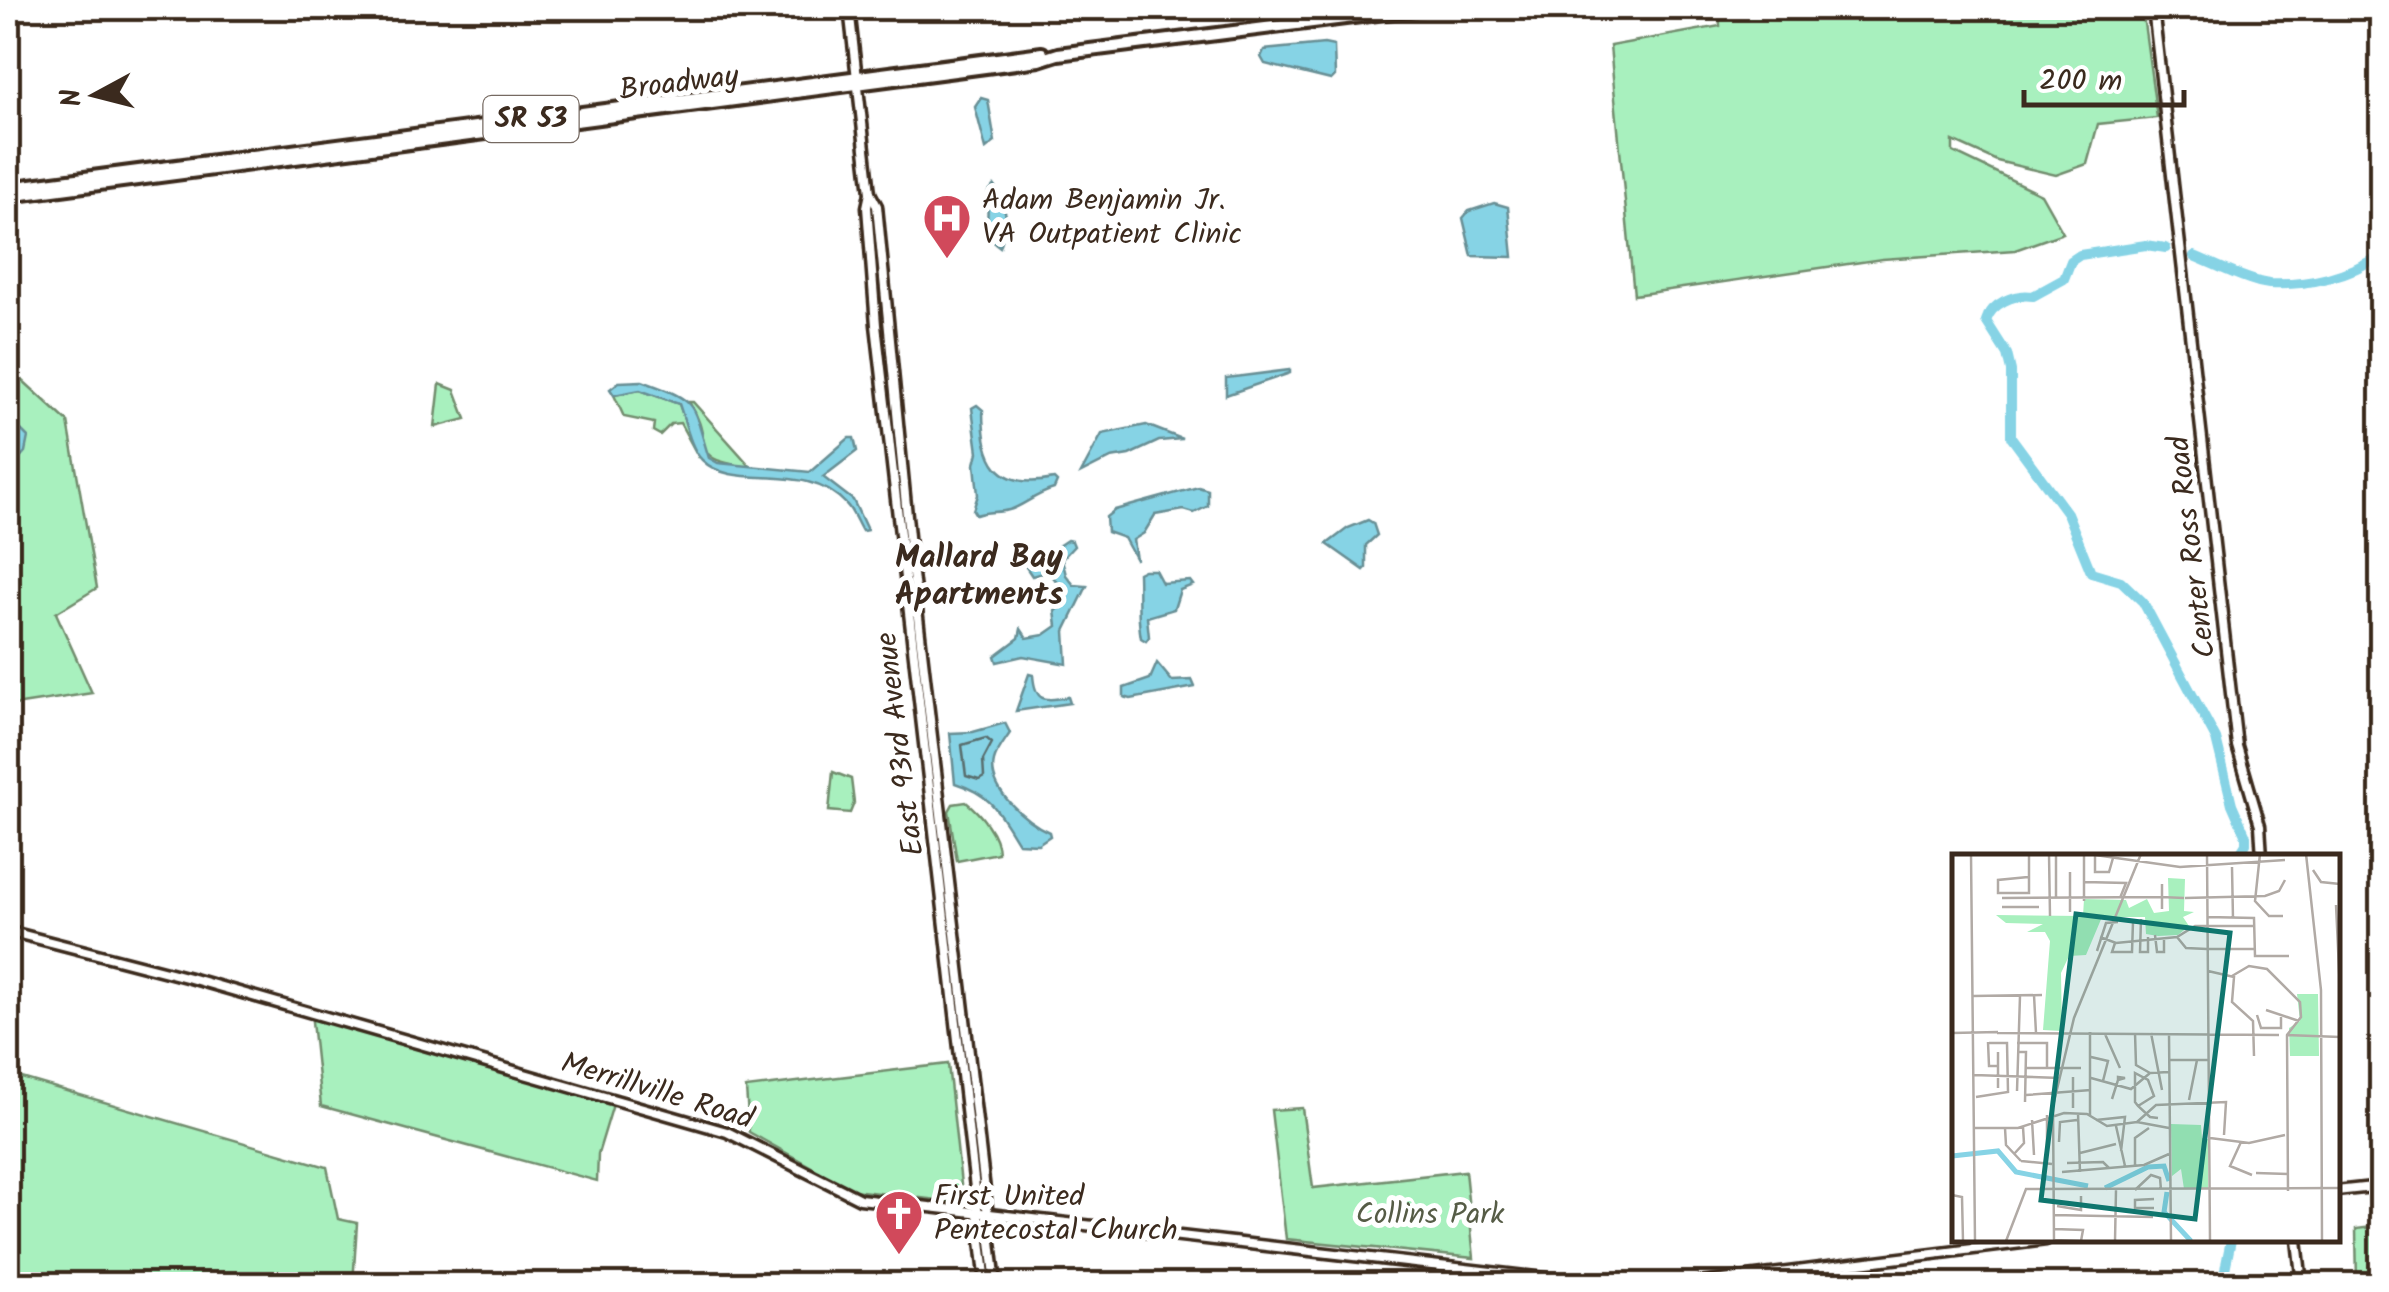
<svg xmlns="http://www.w3.org/2000/svg" width="2389" height="1292" viewBox="0 0 2389 1292" font-family="Kalam,sans-serif">
<style>
.green{fill:#a8f0be;stroke:#728d6e;stroke-width:2.5}
.water{fill:#86d3e5;stroke:#688f95;stroke-width:2.5}
.lines{fill:none;stroke-linecap:round;stroke-linejoin:round}
.shore{stroke:#596e6e;stroke-width:2.5}
.river{stroke:#86d3e5;stroke-width:10}
.secondary-casing{stroke:#3b2a1e;stroke-width:15}
.primary-casing{stroke:#3b2a1e;stroke-width:18}
.secondary{stroke:#fff;stroke-width:8}
.primary{stroke:#fff;stroke-width:10}
.labels{text-anchor:middle;dominant-baseline:central;stroke-width:10;stroke-linejoin:round;paint-order:stroke}
.shield{fill:#fff;stroke:#766a62;stroke-width:2.5}
.shield-label{font-size:28px;font-weight:bold;fill:#3b2a1e}
.street-label{font-size:30px;fill:#3b2a1e;stroke:#fff}
.poi-label{font-size:30px;fill:#3b2a1e;stroke:#fff;text-anchor:start}
.park-label{font-size:30px;fill:#565c46;stroke:#fff}
.neighbourhood-label{font-size:32px;font-weight:bold;fill:#3b2a1e;stroke:#fff}
.inset-river{fill:none;stroke:#86d3e5;stroke-width:5}
.inset-road{fill:none;stroke:#b1aaa5;stroke-width:2.5}
.view{fill:#0f766e;fill-opacity:0.15;stroke:#0f766e;stroke-width:5}
.inset-edge{fill:none;stroke:#3b2a1e;stroke-width:5}
</style>
<rect width="100%" height="100%" fill="#fff"/>
<filter id="ink" filterUnits="userSpaceOnUse"><feTurbulence type="fractalNoise" baseFrequency=".01" numOctaves="2"/><feDisplacementMap in="SourceGraphic" scale="20" xChannelSelector="R" yChannelSelector="G"/><feConvolveMatrix kernelMatrix="1 2 1 2 8 2 1 2 1" color-interpolation-filters="sRGB"/></filter>
<g filter="url(#ink)">
<g class="green">
<polygon points="1719,8 2142,8 2157,118 2098,124 2087,164 2056,175 1997,161 1953,141 1953,152 2041,194 2063,233 2015,250 1882,259 1634,295 1610,46 1720,26"/>
<polygon points="8,367 68,422 97,588 56,613 92,693 8,706"/>
<polygon points="440,384 455,390 466,419 435,427"/>
<polygon points="640,390 679,404 699,458 680,423 671,424 660,435 653,431 654,423 624,417 614,395"/>
<path d="M689 402H693L751 467C682 459 718 446 689 402Z"/>
<polygon points="833,772 851,779 854,803 850,813 829,811"/>
<path d="M966 802C980 813 998 834 998 853L957 861 949 811 953 804Z"/>
<polygon points="311,1012 614,1101 598,1154 597,1181 321,1106"/>
<polygon points="948,1064 963,1203 853,1190 749,1132 746,1088"/>
<polygon points="8,1074 327,1167 338,1219 357,1223 353,1284 14,1284 8,1224"/>
<polygon points="1302,1108 1313,1188 1465,1171 1474,1258 1286,1239 1271,1110"/>
<polygon points="2381,1226 2381,1284 2357,1284 2356,1229"/>
</g>
<g class="water">
<polygon points="1324,44 1334,46 1335,76 1331,80 1265,64 1261,57 1264,50"/>
<polygon points="981,98 988,100 995,142 986,149 975,107"/>
<path d="M994 185C1008 207 1009 222 1000 247L987 237 988 192Z"/>
<polygon points="1494,203 1508,207 1513,257 1472,256 1463,218 1469,211"/>
<polygon points="1290,370 1290,373 1226,395 1226,378"/>
<path d="M642 381C700 402 691 401 709 458L718 463 810 472 849 438H854L857 451 823 477 853 500 867 530 862 531C857 523 853 511 846 504 805 459 735 493 702 460 690 448 685 420 679 404L640 390 614 395 610 389 619 382Z"/>
<path d="M977 405 983 410C983 459 996 491 1054 479L1057 482 1054 489C1035 494 1022 507 1009 510 997 513 987 511 976 515L973 510 978 495 975 464 978 452 972 408Z"/>
<polygon points="8,417 28,437 25,452 8,471"/>
<polygon points="1146,425 1182,439 1159,441 1129,455 1111,458 1081,473 1102,434"/>
<polygon points="1198,487 1208,490 1208,506 1194,513 1184,510 1155,515 1144,533 1133,540 1136,560 1124,538 1107,532 1106,517 1115,510"/>
<polygon points="1368,520 1373,523 1377,535 1366,545 1366,568 1364,570 1327,544 1348,528"/>
<polygon points="1067,540 1072,541 1074,546 1062,559 1066,575 1074,585 1087,586 1065,631 1067,664 1023,656 997,662 995,656 1019,638 1021,629 1027,638 1044,635 1057,626 1055,611 1065,603 1066,595 1049,571 1032,576 1026,567"/>
<path d="M1144 570H1155L1162 583 1190 581 1193 585 1180 590 1174 609 1147 617 1149 637 1146 641 1141 638C1137 617 1139 594 1138 573Z"/>
<polygon points="1157,663 1172,681 1192,680 1195,687 1131,699 1124,697 1124,688 1150,679"/>
<path d="M1029 674 1033 675C1035 701 1043 702 1068 697L1070 703 1016 711Z"/>
<path d="M1005 723 1010 733C1005 741 996 752 994 761 987 790 1027 822 1049 832L1050 836 1038 844 1018 843C998 811 992 795 955 783L950 733 973 732Z"/>
</g>
<g class="lines">
<polygon class="shore" points="986,738 992,743 983,760 984,777 979,780 966,776 962,745"/>
<g class="river">
<path d="M2166 248 2146 245 2080 255 2071 261 2064 279 2033 296C2014 293 1991 304 1986 321L2007 354 2011 371V437L2067 513 2091 572 2121 581 2143 602 2216 739 2232 804 2246 836V844L2238 857"/>
<path d="M2194 256C2214 264 2249 282 2269 284 2308 286 2349 276 2382 254"/>
<polyline points="2222,1284 2231,1240"/>
</g>
<g class="secondary-casing">
<g id="secondary">
<polyline points="849,8 870,193 877,206 911,557 996,1284"/>
<polyline points="2153,8 2237,746 2260,825 2262,857"/>
<polyline points="870,193 867,207 876,325 986,1284"/>
<polyline points="8,931 190,978 727,1132 860,1199 1596,1284"/>
<polyline points="2336,1191 2382,1186"/>
<polyline points="2297,1240 2302,1284"/>
<polyline points="1691,1284 2046,1240"/>
</g>
</g>
<g class="primary-casing">
<g id="primary">
<polyline points="8,188 1042,53"/>
<polyline points="8,196 1039,60 1058,54 1425,8"/>
</g>
</g>
<use href="#secondary" class="secondary"/>
<use href="#primary" class="primary"/>
</g>
</g>
<defs>
<g id="hospital-pin" transform="scale(2.5)"><path d="M0 17L-7.5 6A9.5 9.5 0 1 1 7.5 6Z" fill="#d1495b" stroke="#fff"/><path d="M-5-5h3v3.5h4V-5h3V5h-3V1.5h-4V5h-3Z" fill="#fff"/></g>
<g id="church-pin" transform="scale(2.5)"><path d="M0 17L-7.5 6A9.5 9.5 0 1 1 7.5 6Z" fill="#d1495b" stroke="#fff"/><path d="M-1.2-6h2.4v3.5h3.3v2.4h-3.3V6h-2.4V-.1h-3.3v-2.4h3.3Z" fill="#fff"/></g>
</defs>
<g fill-rule="evenodd">
<use href="#hospital-pin" x="947" y="218"/>
<use href="#church-pin" x="899" y="1214"/>
</g>
<g class="labels">
<rect class="shield" x="483.5" y="96" width="95" height="46" rx="8"/>
<g class="shield-label">
<text x="531" y="119">SR 53</text>
</g>
<g class="street-label">
<text transform="translate(679 84) rotate(-7)">Broadway</text>
<text transform="translate(2193 547) rotate(-97)">Center Ross Road</text>
<text transform="translate(901 744) rotate(-97)">East 93rd Avenue</text>
<text transform="translate(657 1092) rotate(17)">Merrillville Road</text>
</g>
<g class="poi-label">
<text x="982" y="201">Adam Benjamin Jr.<tspan x="982" dy="34">VA Outpatient Clinic</tspan></text>
<text x="934" y="1197">First United<tspan x="934" dy="34">Pentecostal Church</tspan></text>
</g>
<g class="park-label">
<text x="1430" y="1215">Collins Park</text>
</g>
<g class="neighbourhood-label">
<text x="979" y="558">Mallard Bay<tspan x="979" dy="37">Apartments</tspan></text>
</g>
</g>
<g transform="translate(1952 854)">
<rect width="388" height="388" fill="#fff"/>
<path d="M216 24 233 25 232 57 242 58 231 63 237 72 226 81 206 82 194 80 193 63H150L134 101 117 102 109 119 110 177 91 176 98 87 93 78H75L91 70 54 69 44 61 131 62 132 45 174 46 177 54 195 45 202 59 217 57ZM345 140H366L367 202H338L337 174 348 167ZM219 270 249 271 250 284 256 285V334L232 335 229 315 220 322Z" fill="#a8f0be"/>
<path class="inset-river" d="M0 302 46 297 64 318 136 332M153 334 196 313 212 312 217 327M215 338 212 358 239 387"/>
<path class="inset-road" d="M19 0 23 387M97 0 98 62M104 0V44M143 0V18H157L161 4M255 0 258 387M308 0 303 47 317 62H331M354 0 369 136 370 387M143 1 228 13 333 6M280 13 281 65M361 16 369 28 388 30M76 23 46 26V39H77V0M132 28 174 29 168 44M50 44 210 43V30M233 44 313 42 327 37 333 26M132 47V0M384 51 388 137M50 53H87M210 55V43L232 44M118 58V18M255 63 302 64 303 102H337M189 65 188 98H196V83M203 81 205 98H212V84M148 83 164 89 225 83 243 72H303M225 83 234 94 255 95M163 89 160 98H180L181 68H189M257 95H303M145 97 154 69 166 68M256 117 282 123 280 148 301 167 302 202M280 122 297 112 315 115 348 148 349 163 335 181 336 337M82 141 84 179M21 142 90 141M314 156 347 167M305 161 309 174H329V163M0 179 46 178M45 179 327 181M183 179 184 211 198 219M199 179 210 236M153 180 168 214M217 180 219 387M334 181 388 183M36 188 37 212H46M65 189H95V214M46 198V234M65 198H74L73 248M139 203 156 207 151 227M217 206H256M74 214H129M22 221 108 224M121 223V254M139 224 179 235 198 219 217 218M65 237 68 142M74 241 139 236M24 243 56 238 55 189H37M160 245 166 226 173 224 166 223V226M237 246 245 206M186 252 202 242 196 226 183 219V248L186 252 198 263 206 264M126 259 128 318M95 261V301M138 261V178M80 266 82 301M144 266 173 263 169 297M185 268 204 251 274 248 272 281M164 272 173 312M22 274H66L112 259 135 260 155 272 185 268 217 274M53 274 54 291 69 307M258 284 297 289 333 281M107 288 108 268 125 266M289 288 278 312 300 321M128 299 164 290M62 300 72 289 71 273M69 307 100 310M115 309 151 308 157 314M183 312V284L197 274M110 318 192 311 217 300M304 319 336 320M183 336 199 321 208 324 209 336M0 341 10 343 11 387M105 352 129 356V342M202 354H183V346L202 345M101 361 201 363M102 375 131 376 129 387 102 386M54 387 74 335 388 334M102 387 101 252 122 164 189 0M163 387 164 336"/>
<path class="view" d="M124 60 278 79 243 365 89 346Z"/>
<rect width="388" height="388" class="inset-edge"/>
</g>
<rect width="2389" height="1292" fill="none" stroke="#fff" stroke-width="40"/>
<rect x="20" y="20" width="2349" height="1252" fill="none" stroke="#3b2a1e" stroke-width="4" filter="url(#ink)"/>
<g transform="translate(95 95) rotate(263)" stroke="#ffffff" stroke-width="8" paint-order="stroke">
<path d="M0-8L18 38L0 25L-18 38Z" fill="#3b2a1e"/>
<text y="-15" font-size="28" font-weight="bold" text-anchor="middle" fill="#3b2a1e">N</text>
</g>
<path d="M2024 90v15h160v-15" fill="none" stroke="#3b2a1e" stroke-width="5"/>
<text x="2039" y="90" font-size="30" fill="#3b2a1e" stroke="#ffffff" stroke-width="8" paint-order="stroke">200 m</text>
</svg>
